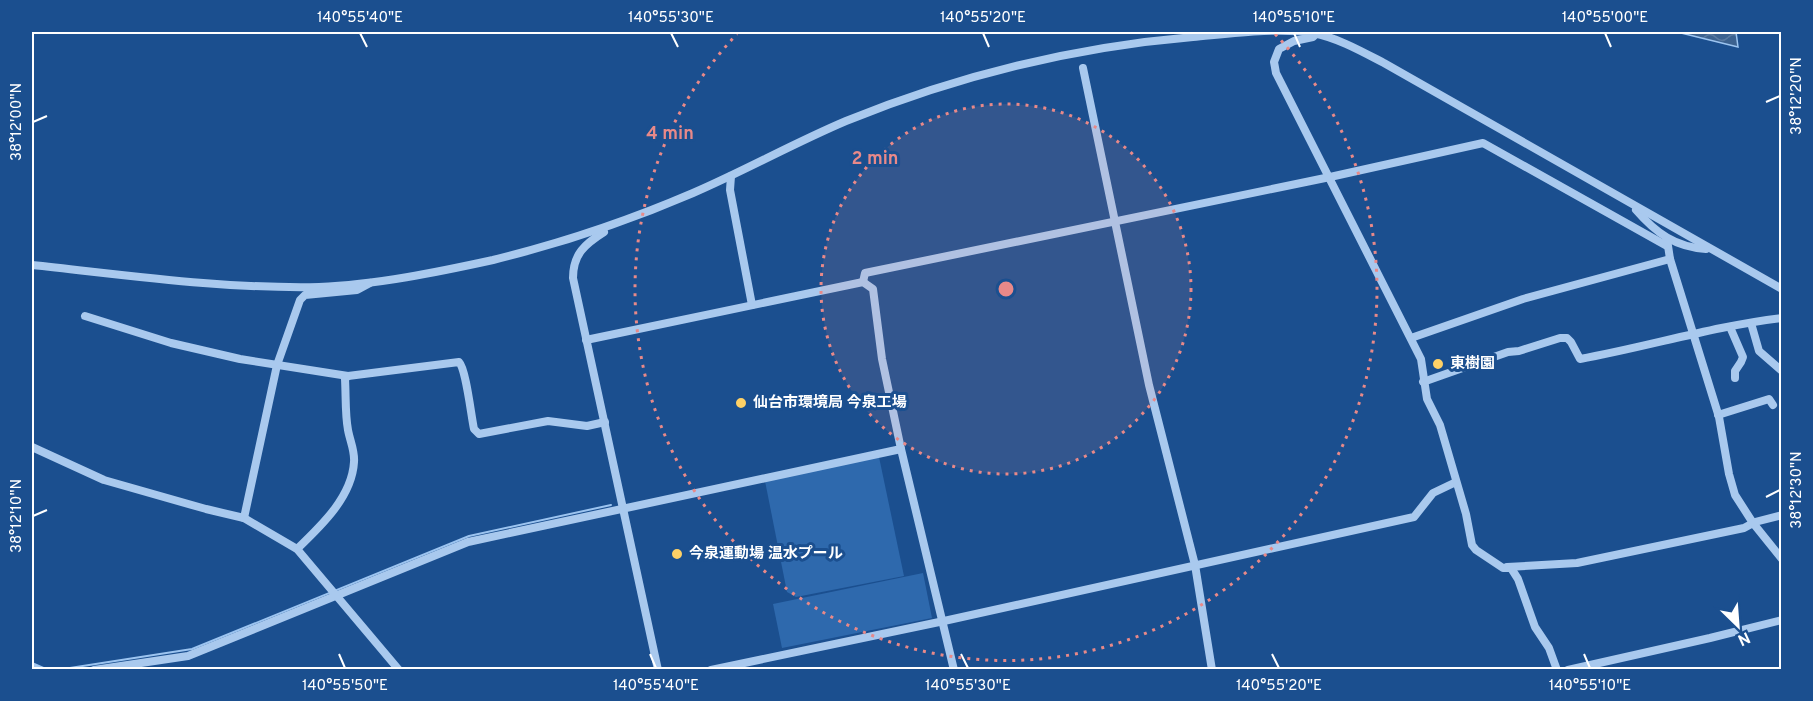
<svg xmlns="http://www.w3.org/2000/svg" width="1813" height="701" viewBox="0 0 1813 701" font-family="Overpass,'Noto Sans JP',sans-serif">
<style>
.pitch{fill:#2e69ad}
.water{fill:url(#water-waves);stroke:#9cc4f0;stroke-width:1.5}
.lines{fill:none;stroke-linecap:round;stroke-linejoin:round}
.stream{stroke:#9cc4f0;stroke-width:2}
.minor{stroke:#a9c9ee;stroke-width:8}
.ticks{fill:none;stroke:#fff;stroke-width:2}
.ring{fill:none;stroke:#e88989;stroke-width:3;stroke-dasharray:3 6}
.poi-dot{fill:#ffd166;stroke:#1b4f8f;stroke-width:2}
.labels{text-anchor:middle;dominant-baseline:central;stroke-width:6;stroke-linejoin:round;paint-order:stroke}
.poi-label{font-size:15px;font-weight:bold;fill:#fff;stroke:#1b4f8f;text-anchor:start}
.centre{fill:#e88989;stroke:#1b4f8f;stroke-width:3}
.ring-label{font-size:18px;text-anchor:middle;font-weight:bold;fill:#e88989;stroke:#1b4f8f;stroke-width:6;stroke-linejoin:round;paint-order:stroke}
.neatline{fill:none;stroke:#fff;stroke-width:2}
.ticks-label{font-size:15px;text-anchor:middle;fill:#fff}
</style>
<defs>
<pattern id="water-waves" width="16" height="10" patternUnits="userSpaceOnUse" patternTransform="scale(1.5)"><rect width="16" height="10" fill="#3c6290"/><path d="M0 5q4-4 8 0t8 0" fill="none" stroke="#597aa1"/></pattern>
</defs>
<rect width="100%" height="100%" fill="#1b4f8f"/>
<g class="pitch">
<polygon points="879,457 904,576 796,597 787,592 765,481"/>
<polygon points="923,573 932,618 782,648 773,604"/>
</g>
<polygon class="water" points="1677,32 1736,32 1738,47"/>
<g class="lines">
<g class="stream">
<polyline points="32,663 48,670"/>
<polyline points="57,670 192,649 469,536 611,505"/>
</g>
<g class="minor">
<polyline points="1316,34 1313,37 1294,41 1279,49 1274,62 1276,73 1421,359 1427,399 1440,425 1466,514 1472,545 1476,550 1503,568 1511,568 1518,579 1535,627 1549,648 1557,670"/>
<polyline points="1083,68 1149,385 1195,565 1212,670"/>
<polyline points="731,176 730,190 752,305"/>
<path d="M1636 210C1656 233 1675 247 1706 249"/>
<path d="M604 232C585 244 573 254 573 278L658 670"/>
<polyline points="1667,239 1670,259 1719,417 1729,474 1735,495 1753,523 1782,559"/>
<path d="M32 265C127 275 223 289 319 287 375 285 438 272 493 260 562 243 628 221 693 193 744 171 794 143 846 121 957 76 1074 47 1193 37 1227 34 1280 27 1313 33 1338 38 1361 51 1384 63L1782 289"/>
<polyline points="863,282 865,273 1330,177 1483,143 1667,246"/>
<polyline points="85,316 171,343 240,359 348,376"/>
<polyline points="1751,323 1759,351 1782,371"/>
<polyline points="1730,327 1743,357 1741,362 1735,371 1735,378"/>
<polyline points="1411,338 1523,299 1670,259"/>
<polyline points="586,340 863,282 873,289 882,359 901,449 954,670"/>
<path d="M1423 382 1508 352 1519 351 1560 338H1567L1571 342 1580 359C1647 347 1714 326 1782 318"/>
<polyline points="1718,415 1769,399 1773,405"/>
<polyline points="32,447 104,480 206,509 244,518 297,549 399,670"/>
<polyline points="244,518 277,365 300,300 305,295 357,290 370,283"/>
<path d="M297 549C321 526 352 497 354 462 355 451 350 441 348 430 345 414 346 396 345 379L348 376 459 362C466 369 471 415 474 429L479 434 548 421 587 426 605 422"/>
<polyline points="1507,567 1577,563 1744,528 1755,522 1782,515"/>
<polyline points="32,667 37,670"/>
<polyline points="94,670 188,656 468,542 901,449"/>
<polyline points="711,670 944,621 1414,517 1433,493 1456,482"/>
<polyline points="1568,670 1710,638 1782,620"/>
</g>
</g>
<path class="ticks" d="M360 33 367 47M671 33 678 47M983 33 989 47M1294 33 1300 47M1605 33 1611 47M1766 102 1780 96M33 122 47 116M1766 497 1780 490M33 516 47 510M339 654 345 668M650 654 656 668M961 654 968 668M1272 654 1279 668M1584 654 1590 668"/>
<circle cx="1006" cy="289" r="185" fill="#e88989" fill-opacity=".12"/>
<g class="ring">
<circle cx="1006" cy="289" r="185"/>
<path d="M1275 34A371 371 0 1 1 737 34"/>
</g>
<g class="poi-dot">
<circle cx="1438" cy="364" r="6"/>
<circle cx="741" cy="403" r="6"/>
<circle cx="677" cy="554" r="6"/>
</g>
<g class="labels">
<g class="poi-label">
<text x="1450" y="364">東樹園</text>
<text x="753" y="403">仙台市環境局 今泉工場</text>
<text x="689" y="554">今泉運動場 温水プール</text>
</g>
</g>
<circle cx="1006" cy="289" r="9" class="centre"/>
<g class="ring-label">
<text x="670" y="139">4 min</text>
<text x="875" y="164">2 min</text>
</g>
<rect width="1813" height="701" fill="none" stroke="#1b4f8f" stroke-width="66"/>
<g transform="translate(1738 626) rotate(155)" stroke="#1b4f8f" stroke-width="4.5" paint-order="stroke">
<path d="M0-4.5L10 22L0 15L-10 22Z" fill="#ffffff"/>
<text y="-9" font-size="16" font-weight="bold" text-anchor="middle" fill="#ffffff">N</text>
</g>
<rect x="33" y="33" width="1747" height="635" class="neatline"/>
<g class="ticks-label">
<text x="360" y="22">140°55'40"E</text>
<text x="671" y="22">140°55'30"E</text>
<text x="983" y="22">140°55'20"E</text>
<text x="1294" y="22">140°55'10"E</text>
<text x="1605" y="22">140°55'00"E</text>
<text transform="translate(1796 96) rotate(-90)" y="5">38°12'20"N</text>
<text transform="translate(16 122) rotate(-90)" y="5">38°12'00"N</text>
<text transform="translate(1796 490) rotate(-90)" y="5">38°12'30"N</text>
<text transform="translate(16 516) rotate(-90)" y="5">38°12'10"N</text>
<text x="345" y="690">140°55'50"E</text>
<text x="656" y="690">140°55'40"E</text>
<text x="968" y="690">140°55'30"E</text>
<text x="1279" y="690">140°55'20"E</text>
<text x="1590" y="690">140°55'10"E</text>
</g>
</svg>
